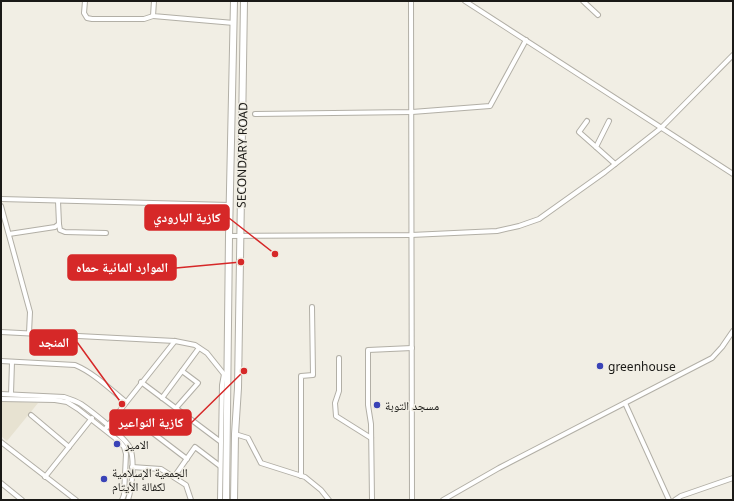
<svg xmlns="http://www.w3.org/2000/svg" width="734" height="501" viewBox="0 0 734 501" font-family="'Noto Sans','Noto Naskh Arabic',sans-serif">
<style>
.built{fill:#e7e2d1}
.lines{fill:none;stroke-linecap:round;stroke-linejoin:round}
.street-casing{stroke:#b2afa6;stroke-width:6}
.primary-casing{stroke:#b2afa6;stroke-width:8}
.street{stroke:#fff;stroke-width:4}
.primary{stroke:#fff;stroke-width:6}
.poi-dot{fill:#3a43b7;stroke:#f1eee4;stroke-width:1.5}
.labels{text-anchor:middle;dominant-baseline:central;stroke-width:3;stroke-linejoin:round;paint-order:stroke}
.street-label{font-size:12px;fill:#1a1916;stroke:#f1eee4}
.poi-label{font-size:12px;fill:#1a1916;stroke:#f1eee4;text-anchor:start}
.leader{fill:none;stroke:#d62828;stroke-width:1.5}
.callout-dot{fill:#d62828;stroke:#f1eee4;stroke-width:1.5}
.callout{fill:#d62828;stroke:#d62828;stroke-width:1.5}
.callout-label{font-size:13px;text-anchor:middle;font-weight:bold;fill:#fff}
</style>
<rect width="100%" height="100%" fill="#f1eee4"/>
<polygon class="built" points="1,401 38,403 7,441 1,436"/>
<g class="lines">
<g class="street-casing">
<g id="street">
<polyline points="85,1 84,13 87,18 92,19 144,19 153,16"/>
<polyline points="154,1 153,16 234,23"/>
<polyline points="411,1 412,500"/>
<polyline points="465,1 733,174"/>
<polyline points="583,1 598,15"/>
<polyline points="255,114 412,112 490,106 526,40"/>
<polyline points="587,121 579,132 596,147"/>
<polyline points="609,121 596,147 615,164"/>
<polyline points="1,199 229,205"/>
<polyline points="1,206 30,312 29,333"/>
<polyline points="59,224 60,230 65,232 106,233"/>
<polyline points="9,234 55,227 59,224 58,201"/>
<polyline points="229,236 411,235 497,231 519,226 539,219 605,172 661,128 733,55"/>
<polyline points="1,332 175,341 195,345 207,353 227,378"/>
<polyline points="339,358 339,391 335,403 336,416 371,438"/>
<path d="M1 361 75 365C94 373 110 389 126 402"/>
<polyline points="141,382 221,442"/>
<path d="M1 394 64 397C70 399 76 401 81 404 91 411 126 438 130 448 135 460 132 487 128 500"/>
<polyline points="11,394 12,362"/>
<polyline points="162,398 199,348"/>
<polyline points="1,399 55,400 67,402 78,409 120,442 124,447 126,454 124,495 122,500"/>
<polyline points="625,403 669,500"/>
<polyline points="176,408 198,383 182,371"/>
<polyline points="31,415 69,447"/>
<polyline points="145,427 187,459"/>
<polyline points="106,428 175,341"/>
<polyline points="235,434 248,438 261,463 305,477 321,490 329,500"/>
<polyline points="1,442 76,500"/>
<polyline points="132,467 161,469 186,485 191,500"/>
<polyline points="301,476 301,376 313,375 312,307"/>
<polyline points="45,477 92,418"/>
<polyline points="174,477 195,447 220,466"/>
<polyline points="1,483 22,500"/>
<polyline points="220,500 222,385 224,374"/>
<polyline points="372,500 371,424 368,405 368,350 412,348"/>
<polyline points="443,500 499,468 712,358 722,347 733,331"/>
<polyline points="675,500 681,496 733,478"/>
</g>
</g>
<g class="primary-casing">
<g id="primary">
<polyline points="226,500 229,236 234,1"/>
<polyline points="234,500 235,434 238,388 244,1"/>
</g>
</g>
<use href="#street" class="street"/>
<use href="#primary" class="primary"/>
</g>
<g class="poi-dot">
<circle cx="600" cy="366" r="4"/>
<circle cx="377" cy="405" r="4"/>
<circle cx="117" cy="444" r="4"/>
<circle cx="104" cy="479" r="4"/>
</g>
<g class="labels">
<g class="street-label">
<text transform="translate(242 155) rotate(-89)">SECONDARY ROAD</text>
</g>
<g class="poi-label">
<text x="608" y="366">greenhouse</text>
<text x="385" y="405">مسجد التوبة</text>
<text x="125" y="444">الامير</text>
<text x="112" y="472">الجمعية الإسلامية<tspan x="112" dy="14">لكفالة الأيتام</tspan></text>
</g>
</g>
<path class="leader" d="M275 254L229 218M241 262L176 268M122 404L77 342M244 371L191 423"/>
<g class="callout-dot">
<circle cx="275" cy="254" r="4"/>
<circle cx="241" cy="262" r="4"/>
<circle cx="122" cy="404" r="4"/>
<circle cx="244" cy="371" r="4"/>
</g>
<g class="callout">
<rect x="145" y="205" width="84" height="25" rx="4"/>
<rect x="68" y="255" width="108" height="25" rx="4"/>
<rect x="30" y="330" width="47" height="25" rx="4"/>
<rect x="110" y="410" width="81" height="25" rx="4"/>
</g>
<g class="callout-label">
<text x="187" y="222">كازية البارودي</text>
<text x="122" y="272">الموارد المائية حماه</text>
<text x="54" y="347">المنجد</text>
<text x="151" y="427">كازية النواعير</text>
</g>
<rect width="734" height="501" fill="none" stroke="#1a1916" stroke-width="4"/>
</svg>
